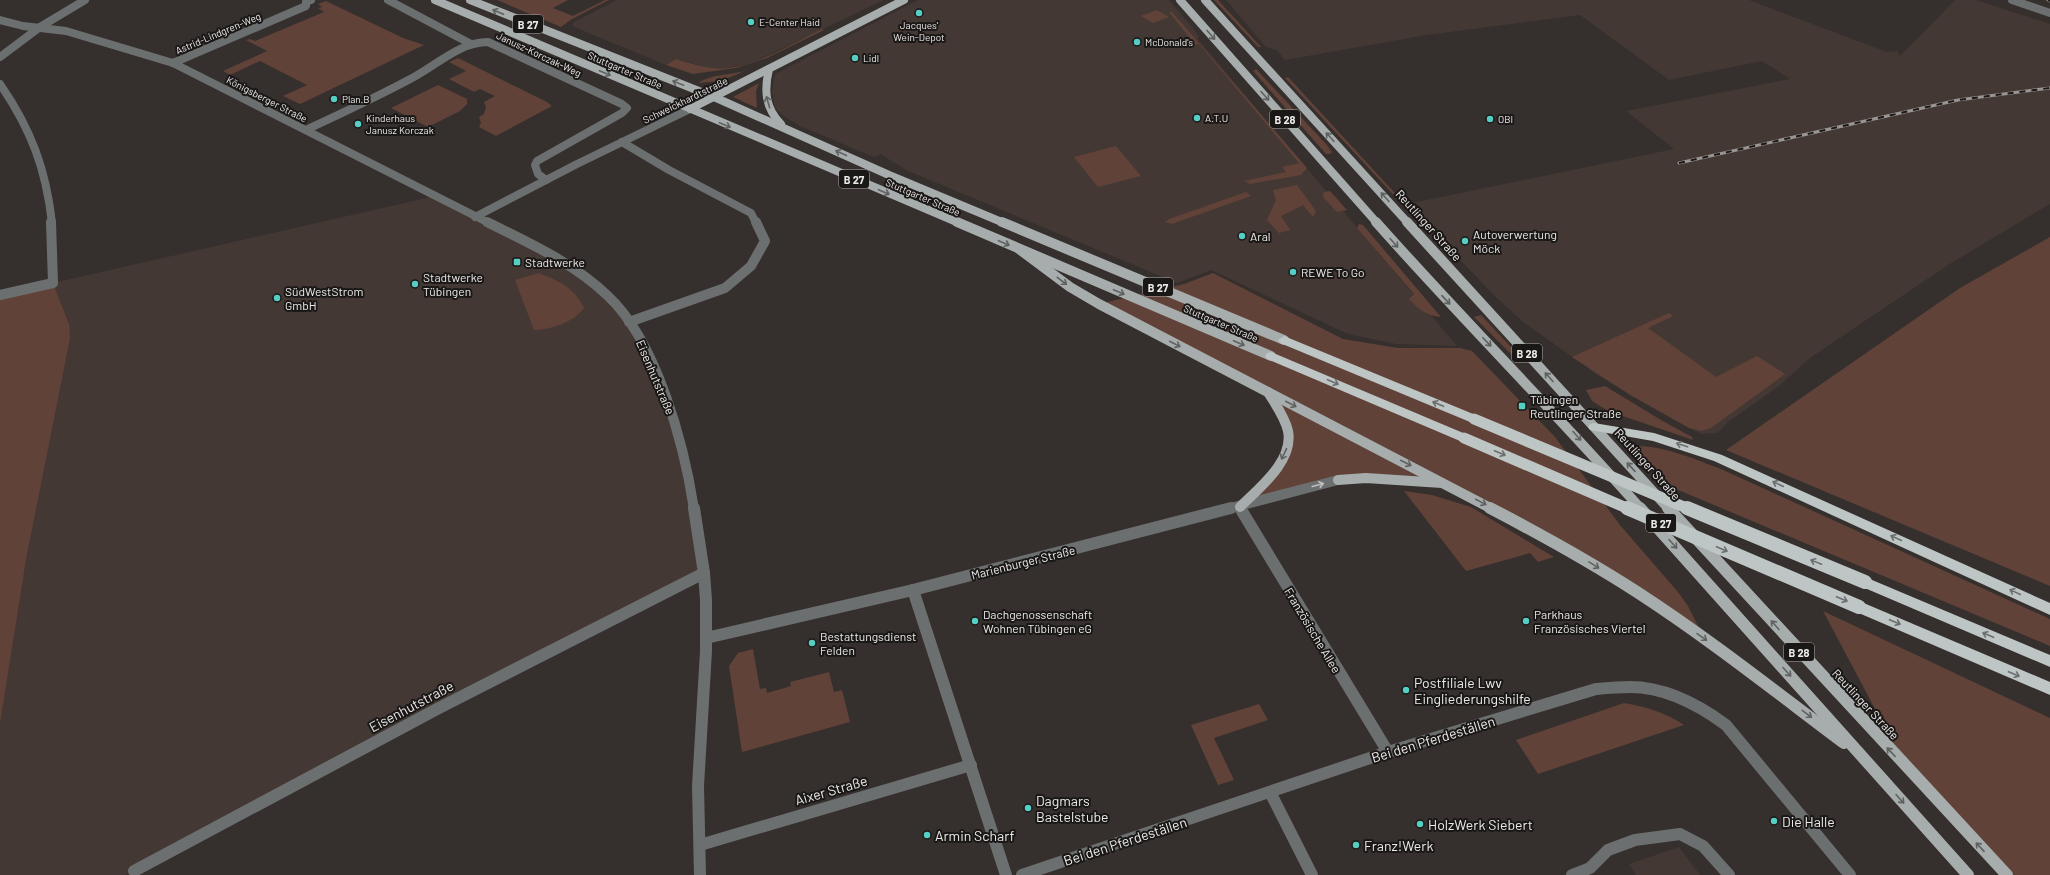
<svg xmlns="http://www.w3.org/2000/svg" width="2050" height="875" viewBox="0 0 2050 875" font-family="Barlow,sans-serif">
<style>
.built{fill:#443834}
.green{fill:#614238}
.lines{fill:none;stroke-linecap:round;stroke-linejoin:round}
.minor-far2{stroke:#6c6f6f;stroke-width:8}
.minor-far1{stroke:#6c6f6f;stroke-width:10}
.minor{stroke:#6c6f6f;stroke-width:12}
.major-far2{stroke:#a6adac;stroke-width:8}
.major-far1{stroke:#a6adac;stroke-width:10}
.major{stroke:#a6adac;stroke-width:12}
.highway{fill:#bdc6c5;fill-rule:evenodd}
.rail-casing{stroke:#9a9593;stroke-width:3}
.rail{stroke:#1a1817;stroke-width:2;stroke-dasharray:6;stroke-linecap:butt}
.highway-bridge-far1{stroke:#bdc6c5;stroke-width:11}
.highway-bridge{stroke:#bdc6c5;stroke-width:14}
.oneway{stroke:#606262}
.oneway2{stroke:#6c6f6e}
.oneway3{stroke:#c0bebe}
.poi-dot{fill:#56cec3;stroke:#1a1817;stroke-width:1.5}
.labels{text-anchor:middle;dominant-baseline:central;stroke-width:4;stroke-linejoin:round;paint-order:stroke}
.far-poi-label{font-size:10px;fill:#ede9e8;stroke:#1a1817;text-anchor:start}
.far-street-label{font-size:10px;fill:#ede9e8;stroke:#1a1817}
.shield{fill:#1a1817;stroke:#aeaaa9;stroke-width:1}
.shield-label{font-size:11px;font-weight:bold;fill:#ede9e8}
.street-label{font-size:12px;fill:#ede9e8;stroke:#1a1817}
.poi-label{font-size:12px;fill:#ede9e8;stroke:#1a1817;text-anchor:start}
.near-poi-label{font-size:14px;fill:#ede9e8;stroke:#1a1817;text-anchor:start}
.near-street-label{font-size:14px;fill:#ede9e8;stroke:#1a1817}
</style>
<rect width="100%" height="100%" fill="#352f2d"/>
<g class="built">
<polygon points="617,0 884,0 751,63 727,68 709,68 676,59 666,65 572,26 574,22"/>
<polygon points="918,0 1169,0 1193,28 1199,37 1197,38 1457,346 1396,344 1348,334 1211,270 1177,283 908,171 880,154 874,157 800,126 785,117 775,108 772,91 775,74"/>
<polygon points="1226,0 1749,0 1887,52 1898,51 1900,56 1955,0 1976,0 2050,24 2050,204 1948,265 1810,358 1779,386 1728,422 1717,433 1701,434 1632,396 1596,374 1522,321 1497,298 1433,232 1412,203 1674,149 1626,111 1790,79 1762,61 1669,80 1580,15 1427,35 1285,60 1277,50 1266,47"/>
<polygon points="435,196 567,264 625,315 673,416 704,573 439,708 125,875 0,875 0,724 27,554 69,324 53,283"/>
<polygon points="1679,847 1700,875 1636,875 1629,864"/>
</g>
<g class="green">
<polygon points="497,0 568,0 553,8 573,16 605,0 609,0 572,19 561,27"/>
<polygon points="1214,0 1218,0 1261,47 1258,47"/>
<polygon points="326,1 403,38 424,45 300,104 283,96 307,85 260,61 230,75 223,71 267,51 246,40 250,39 255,41 324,12 318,8 322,7 318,4"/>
<polygon points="1157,10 1169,17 1153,23 1141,16"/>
<polygon points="1169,12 1172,12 1307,168 1301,175 1250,184 1244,181 1286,172 1282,167 1299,163 1199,44 1174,47 1187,41 1189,37"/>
<path d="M822 29 824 30 767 58 736 68 693 74 666 65 676 59C692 64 710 70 728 68 761 64 792 43 822 29Z"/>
<polygon points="458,58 547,102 552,106 496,136 479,127 481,123 479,117 484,114 486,107 484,102 495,96 480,89 474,92 449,79 466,71 449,62"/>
<polygon points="1256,69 1326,144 1332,152 1330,154 1326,154 1253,71"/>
<path d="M745 71 721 81 698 83C711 74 730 75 745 71Z"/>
<polygon points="1288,77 1404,203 1402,204 1286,79 1285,78"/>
<polygon points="759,83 756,91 757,108 733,97"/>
<polygon points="438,85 467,99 467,104 460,111 428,127 391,108"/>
<polygon points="1116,146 1141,176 1098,187 1074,157"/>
<polygon points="1297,185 1316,211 1313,217 1303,205 1281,216 1290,230 1279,233 1267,220 1276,200 1273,190"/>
<polygon points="1330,191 1347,210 1337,212 1323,197 1324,192"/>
<polygon points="1246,192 1251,196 1172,224 1165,222 1169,219"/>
<path d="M1359 224 1363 225 1441 317C1427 316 1418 309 1409 299L1414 294 1357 228Z"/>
<polygon points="2050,237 2050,586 1726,450 1960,288"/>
<path d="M539 273C560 282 573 286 584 308 573 323 552 329 534 330L515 280Z"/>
<polygon points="1213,273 1343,339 1398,348 1460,348 1472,351 1555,437 1620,525 1678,592 1688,606 1704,638 1446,484 1366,478 1240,507 1285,455 1288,433 1268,393 1099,304 1184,284"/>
<polygon points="53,283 69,324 70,338 27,554 0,724 0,295"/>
<polygon points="1669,313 1673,316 1648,328 1716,377 1757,356 1785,374 1711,428 1702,431 1689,428 1632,396 1572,357"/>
<polygon points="1481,315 1521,358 1517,360 1474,317"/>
<polygon points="1605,386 1661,420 1692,437 1693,440 1608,411 1592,401 1586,390"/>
<path d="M1639 446C1667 447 1694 459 1721 469L2050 619V646L1664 484 1634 454 1633 449Z"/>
<polygon points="1404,491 1432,495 1471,507 1554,557 1538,562 1530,553 1466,571"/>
<polygon points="1823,611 2050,718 2050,875 2007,875 1907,769"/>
<polygon points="753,649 760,689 766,688 767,693 791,686 790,682 829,672 834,692 842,690 850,722 742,752 729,666 738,653"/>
<path d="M1624 703C1646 707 1665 712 1684 725L1538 774 1516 740Z"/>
<polygon points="1259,704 1268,720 1214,738 1234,780 1218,785 1191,725"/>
</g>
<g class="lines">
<g class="minor-far2">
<polyline points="388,0 471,44"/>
<polyline points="2012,0 2050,13"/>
<polyline points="0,20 23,26 66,31 173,63 489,223"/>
<polyline points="0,57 40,27 85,0"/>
<polyline points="173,63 306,6 306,2 311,0"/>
<path d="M0 84C31 129 46 169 52 223"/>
<path d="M306 130C342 113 379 96 414 77 438 64 460 42 488 42L622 104 627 108 622 113 537 161 535 165 538 174 546 180"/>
<polyline points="622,142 669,170 751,213 756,223"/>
<polyline points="475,217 577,164 690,109"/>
</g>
<g class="minor-far1">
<path d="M487 222C529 243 574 263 608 296 657 342 684 444 694 509"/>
<polyline points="0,295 53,283 51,222"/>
<polyline points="629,322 725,288 751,266 765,241 756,222"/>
<polyline points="1240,507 1241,509"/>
<polyline points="1227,509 1338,480"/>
</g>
<g class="minor">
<polyline points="694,508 704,573 706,600 706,651 698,786 700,875"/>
<polyline points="1240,508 1388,752"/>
<polyline points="913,590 1006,875"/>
<polyline points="706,638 913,590 1231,508"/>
<polyline points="1270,792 1312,875"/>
<polyline points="700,845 971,765"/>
<polyline points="134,871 439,708 704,573"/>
<path d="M1022 875 1388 752 1596 689C1607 688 1619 687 1630 687 1665 687 1699 705 1726 725L1850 875"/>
<polyline points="1572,875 1590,868 1608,850 1635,840 1680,834 1703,846 1729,875"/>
</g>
<g class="major-far2">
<polyline points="435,0 959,223"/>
<polyline points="470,0 714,97 889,175 1004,223"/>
<polyline points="1180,0 1377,223"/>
<polyline points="1205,0 1408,223"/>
<path d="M769 69C764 90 765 108 781 124"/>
<polyline points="690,109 904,0"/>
</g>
<g class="major-far1">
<polyline points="957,222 1271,356"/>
<polyline points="1002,222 1284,340"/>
<path d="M1376 222C1463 320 1555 412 1641 509"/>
<polyline points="1407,222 1669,509"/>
<polyline points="1019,249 1070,287 1099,304 1492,509"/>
<polyline points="1338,480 1366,478 1442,483"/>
<path d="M1240 507C1259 488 1294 461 1288 431 1285 417 1275 404 1268 392"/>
</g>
<g class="major">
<path d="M1490 508C1540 534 1589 561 1637 592 1708 638 1776 692 1844 743"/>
<polyline points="1640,508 1968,875"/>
<polyline points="1668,508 2007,875"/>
</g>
<g class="highway">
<polygon points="1284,336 1478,416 1480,419 1478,422 1470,422 1280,343 1278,340"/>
<polygon points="1271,352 1468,435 1470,438 1468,441 1460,441 1267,359 1265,356 1267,353"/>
<polygon points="1594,423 1654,433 1722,455 2050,603 2050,615 1714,461 1653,441 1590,430 1588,427 1590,424"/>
<polygon points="1865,577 2050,655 2050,667 1860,586 1858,582 1860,578"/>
<polygon points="1859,601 2050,682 2050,695 1854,611 1852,607 1854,603"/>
</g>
<g class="rail-casing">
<g id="rail">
<polyline points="2048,0 2050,1"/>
<polyline points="1679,163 1958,100 2050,88"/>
</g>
</g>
<use href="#rail" class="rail"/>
<g class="highway-bridge-far1">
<polyline points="1474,419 1689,509"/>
<polyline points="1464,438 1629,509"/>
</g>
<g class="highway-bridge">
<polyline points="1627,508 1859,607"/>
<polyline points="1687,508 1865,582"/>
</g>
</g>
<defs><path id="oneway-shaft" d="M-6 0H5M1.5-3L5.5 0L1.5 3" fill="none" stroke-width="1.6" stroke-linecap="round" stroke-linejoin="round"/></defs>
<g class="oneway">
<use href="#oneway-shaft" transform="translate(498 12) rotate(-157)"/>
<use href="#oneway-shaft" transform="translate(1211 35) rotate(49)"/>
<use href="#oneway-shaft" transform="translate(605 73) rotate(23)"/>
<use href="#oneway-shaft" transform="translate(678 83) rotate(-158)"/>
<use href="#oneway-shaft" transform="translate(1265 96) rotate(48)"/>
<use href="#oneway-shaft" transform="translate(768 102) rotate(-106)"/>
<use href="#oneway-shaft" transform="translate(725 125) rotate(23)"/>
<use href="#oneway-shaft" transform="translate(1330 137) rotate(-132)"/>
<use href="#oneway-shaft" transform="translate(841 153) rotate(-156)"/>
<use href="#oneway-shaft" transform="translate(884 192) rotate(23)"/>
<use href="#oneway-shaft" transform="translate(1385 197) rotate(-132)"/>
<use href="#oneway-shaft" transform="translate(1004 243) rotate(23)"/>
<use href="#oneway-shaft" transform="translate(1394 243) rotate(48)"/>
<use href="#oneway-shaft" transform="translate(1062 281) rotate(37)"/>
<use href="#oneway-shaft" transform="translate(1119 292) rotate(23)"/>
<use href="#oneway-shaft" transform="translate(1446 300) rotate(47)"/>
<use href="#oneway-shaft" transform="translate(1487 342) rotate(46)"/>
<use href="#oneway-shaft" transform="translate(1239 343) rotate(23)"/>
<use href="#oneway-shaft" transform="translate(1175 344) rotate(27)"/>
<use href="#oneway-shaft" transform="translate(1549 377) rotate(-132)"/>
<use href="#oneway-shaft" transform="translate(1291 404) rotate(27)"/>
<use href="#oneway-shaft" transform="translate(1577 436) rotate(48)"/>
<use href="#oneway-shaft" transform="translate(1284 454) rotate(115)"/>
<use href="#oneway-shaft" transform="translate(1406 463) rotate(27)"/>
<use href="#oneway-shaft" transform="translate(1631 467) rotate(-133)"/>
<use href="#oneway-shaft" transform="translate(1481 502) rotate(28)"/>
<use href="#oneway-shaft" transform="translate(1673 544) rotate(48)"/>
<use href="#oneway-shaft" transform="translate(1594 565) rotate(32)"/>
<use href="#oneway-shaft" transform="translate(1775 625) rotate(-132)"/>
<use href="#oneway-shaft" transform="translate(1702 637) rotate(35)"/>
<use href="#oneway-shaft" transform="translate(1787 672) rotate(48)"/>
<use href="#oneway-shaft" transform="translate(1807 714) rotate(37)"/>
<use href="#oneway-shaft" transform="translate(1891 752) rotate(-133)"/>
<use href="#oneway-shaft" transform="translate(1900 799) rotate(48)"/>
<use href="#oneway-shaft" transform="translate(1980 847) rotate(-133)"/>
</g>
<g class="oneway2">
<use href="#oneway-shaft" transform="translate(1333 382) rotate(23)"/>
<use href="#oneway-shaft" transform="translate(1438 404) rotate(-157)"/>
<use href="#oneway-shaft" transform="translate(1682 445) rotate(-162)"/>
<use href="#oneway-shaft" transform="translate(1500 453) rotate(23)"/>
<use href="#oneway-shaft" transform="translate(1778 484) rotate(-155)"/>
<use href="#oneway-shaft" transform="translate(1896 538) rotate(-155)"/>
<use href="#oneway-shaft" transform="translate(1722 549) rotate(23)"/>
<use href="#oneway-shaft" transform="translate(1816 562) rotate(-158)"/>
<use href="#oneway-shaft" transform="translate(2015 592) rotate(-155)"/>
<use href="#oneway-shaft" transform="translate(1842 599) rotate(23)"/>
<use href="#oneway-shaft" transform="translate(1895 622) rotate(23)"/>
<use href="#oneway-shaft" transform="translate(1988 635) rotate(-157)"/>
<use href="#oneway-shaft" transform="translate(2014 674) rotate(23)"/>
</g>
<use class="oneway3" href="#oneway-shaft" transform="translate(1318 485) rotate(-15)"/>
<g class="poi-dot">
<circle cx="919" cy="13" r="4"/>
<circle cx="751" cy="22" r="4"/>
<circle cx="1137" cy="42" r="4"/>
<circle cx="855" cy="58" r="4"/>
<circle cx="334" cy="99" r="4"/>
<circle cx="1197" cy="118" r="4"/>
<circle cx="1490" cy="119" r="4"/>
<circle cx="358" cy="124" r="4"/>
<circle cx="1242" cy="236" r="4"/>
<circle cx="1465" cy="241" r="4"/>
<rect x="513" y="258" width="8" height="8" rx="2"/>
<circle cx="1293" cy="272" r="4"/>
<circle cx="415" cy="284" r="4"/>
<circle cx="277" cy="298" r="4"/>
<rect x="1518" y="402" width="8" height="8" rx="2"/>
<circle cx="975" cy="621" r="4"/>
<circle cx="1526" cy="621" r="4"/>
<circle cx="812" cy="643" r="4"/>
<circle cx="1406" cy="690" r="4"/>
<circle cx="1028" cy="808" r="4"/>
<circle cx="1774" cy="821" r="4"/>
<circle cx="1420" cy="824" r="4"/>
<circle cx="927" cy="835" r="4"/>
<circle cx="1356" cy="845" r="4"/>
</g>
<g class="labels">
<g class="far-poi-label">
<text x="759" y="22">E-Center Haid</text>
<text x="919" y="25" text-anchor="middle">Jacques’<tspan x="919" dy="12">Wein-Depot</tspan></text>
<text x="1145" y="42">McDonald's</text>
<text x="863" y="58">Lidl</text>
<text x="342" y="99">Plan.B</text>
<text x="366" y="118">Kinderhaus<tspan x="366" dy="12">Janusz Korczak</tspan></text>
<text x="1205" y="118">A.T.U</text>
<text x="1498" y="119">OBI</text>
</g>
<g class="far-street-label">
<text transform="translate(218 33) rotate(-23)">Astrid-Lindgren-Weg</text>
<text transform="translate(539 54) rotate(25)">Janusz-Korczak-Weg</text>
<text transform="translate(625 70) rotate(23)">Stuttgarter Straße</text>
<text transform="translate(267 99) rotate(27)">Königsberger Straße</text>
<text transform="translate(685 100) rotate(-26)">Schweickhardtstraße</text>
<text transform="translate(923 197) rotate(23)">Stuttgarter Straße</text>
<text transform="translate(1221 323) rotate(23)">Stuttgarter Straße</text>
</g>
<g class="shield">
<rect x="513" y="15" width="30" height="18" rx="3"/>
<rect x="1270" y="110" width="30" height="18" rx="3"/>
<rect x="839" y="170" width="30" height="18" rx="3"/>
<rect x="1143" y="278" width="30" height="18" rx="3"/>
<rect x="1512" y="344" width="30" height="18" rx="3"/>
<rect x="1646" y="514" width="30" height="18" rx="3"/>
<rect x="1784" y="643" width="30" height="18" rx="3"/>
</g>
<g class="shield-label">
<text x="528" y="24">B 27</text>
<text x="1285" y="119">B 28</text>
<text x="854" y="179">B 27</text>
<text x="1158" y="287">B 27</text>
<text x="1527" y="353">B 28</text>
<text x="1661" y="523">B 27</text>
<text x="1799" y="652">B 28</text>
</g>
<g class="street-label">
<text transform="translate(1429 225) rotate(48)">Reutlinger Straße</text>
<text transform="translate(656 377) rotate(67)">Eisenhutstraße</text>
<text transform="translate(1648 464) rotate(48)">Reutlinger Straße</text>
<text transform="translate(1023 562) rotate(-14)">Marienburger Straße</text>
<text transform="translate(1313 630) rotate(59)">Französische Allee</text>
<text transform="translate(1866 704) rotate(47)">Reutlinger Straße</text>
</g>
<g class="poi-label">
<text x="1473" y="234">Autoverwertung<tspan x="1473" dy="14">Möck</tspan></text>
<text x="1250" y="236">Aral</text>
<text x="525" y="262">Stadtwerke</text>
<text x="1301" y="272">REWE To Go</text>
<text x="423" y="277">Stadtwerke<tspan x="423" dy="14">Tübingen</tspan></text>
<text x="285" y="291">SüdWestStrom<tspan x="285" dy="14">GmbH</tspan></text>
<text x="1530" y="399">Tübingen<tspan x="1530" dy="14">Reutlinger Straße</tspan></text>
<text x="983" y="614">Dachgenossenschaft<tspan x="983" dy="14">Wohnen Tübingen eG</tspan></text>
<text x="1534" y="614">Parkhaus<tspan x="1534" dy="14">Französisches Viertel</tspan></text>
<text x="820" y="636">Bestattungsdienst<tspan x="820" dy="14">Felden</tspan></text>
</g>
<g class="near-poi-label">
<text x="1414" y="682">Postfiliale Lwv<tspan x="1414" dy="16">Eingliederungshilfe</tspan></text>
<text x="1036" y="800">Dagmars<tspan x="1036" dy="16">Bastelstube</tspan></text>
<text x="1782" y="821">Die Halle</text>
<text x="1428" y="824">HolzWerk Siebert</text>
<text x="935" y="835">Armin Scharf</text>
<text x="1364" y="845">Franz!Werk</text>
</g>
<g class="near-street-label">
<text transform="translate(411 706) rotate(-28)">Eisenhutstraße</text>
<text transform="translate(1433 739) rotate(-17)">Bei den Pferdeställen</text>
<text transform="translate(831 790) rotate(-16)">Aixer Straße</text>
<text transform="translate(1125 841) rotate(-18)">Bei den Pferdeställen</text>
</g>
</g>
</svg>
